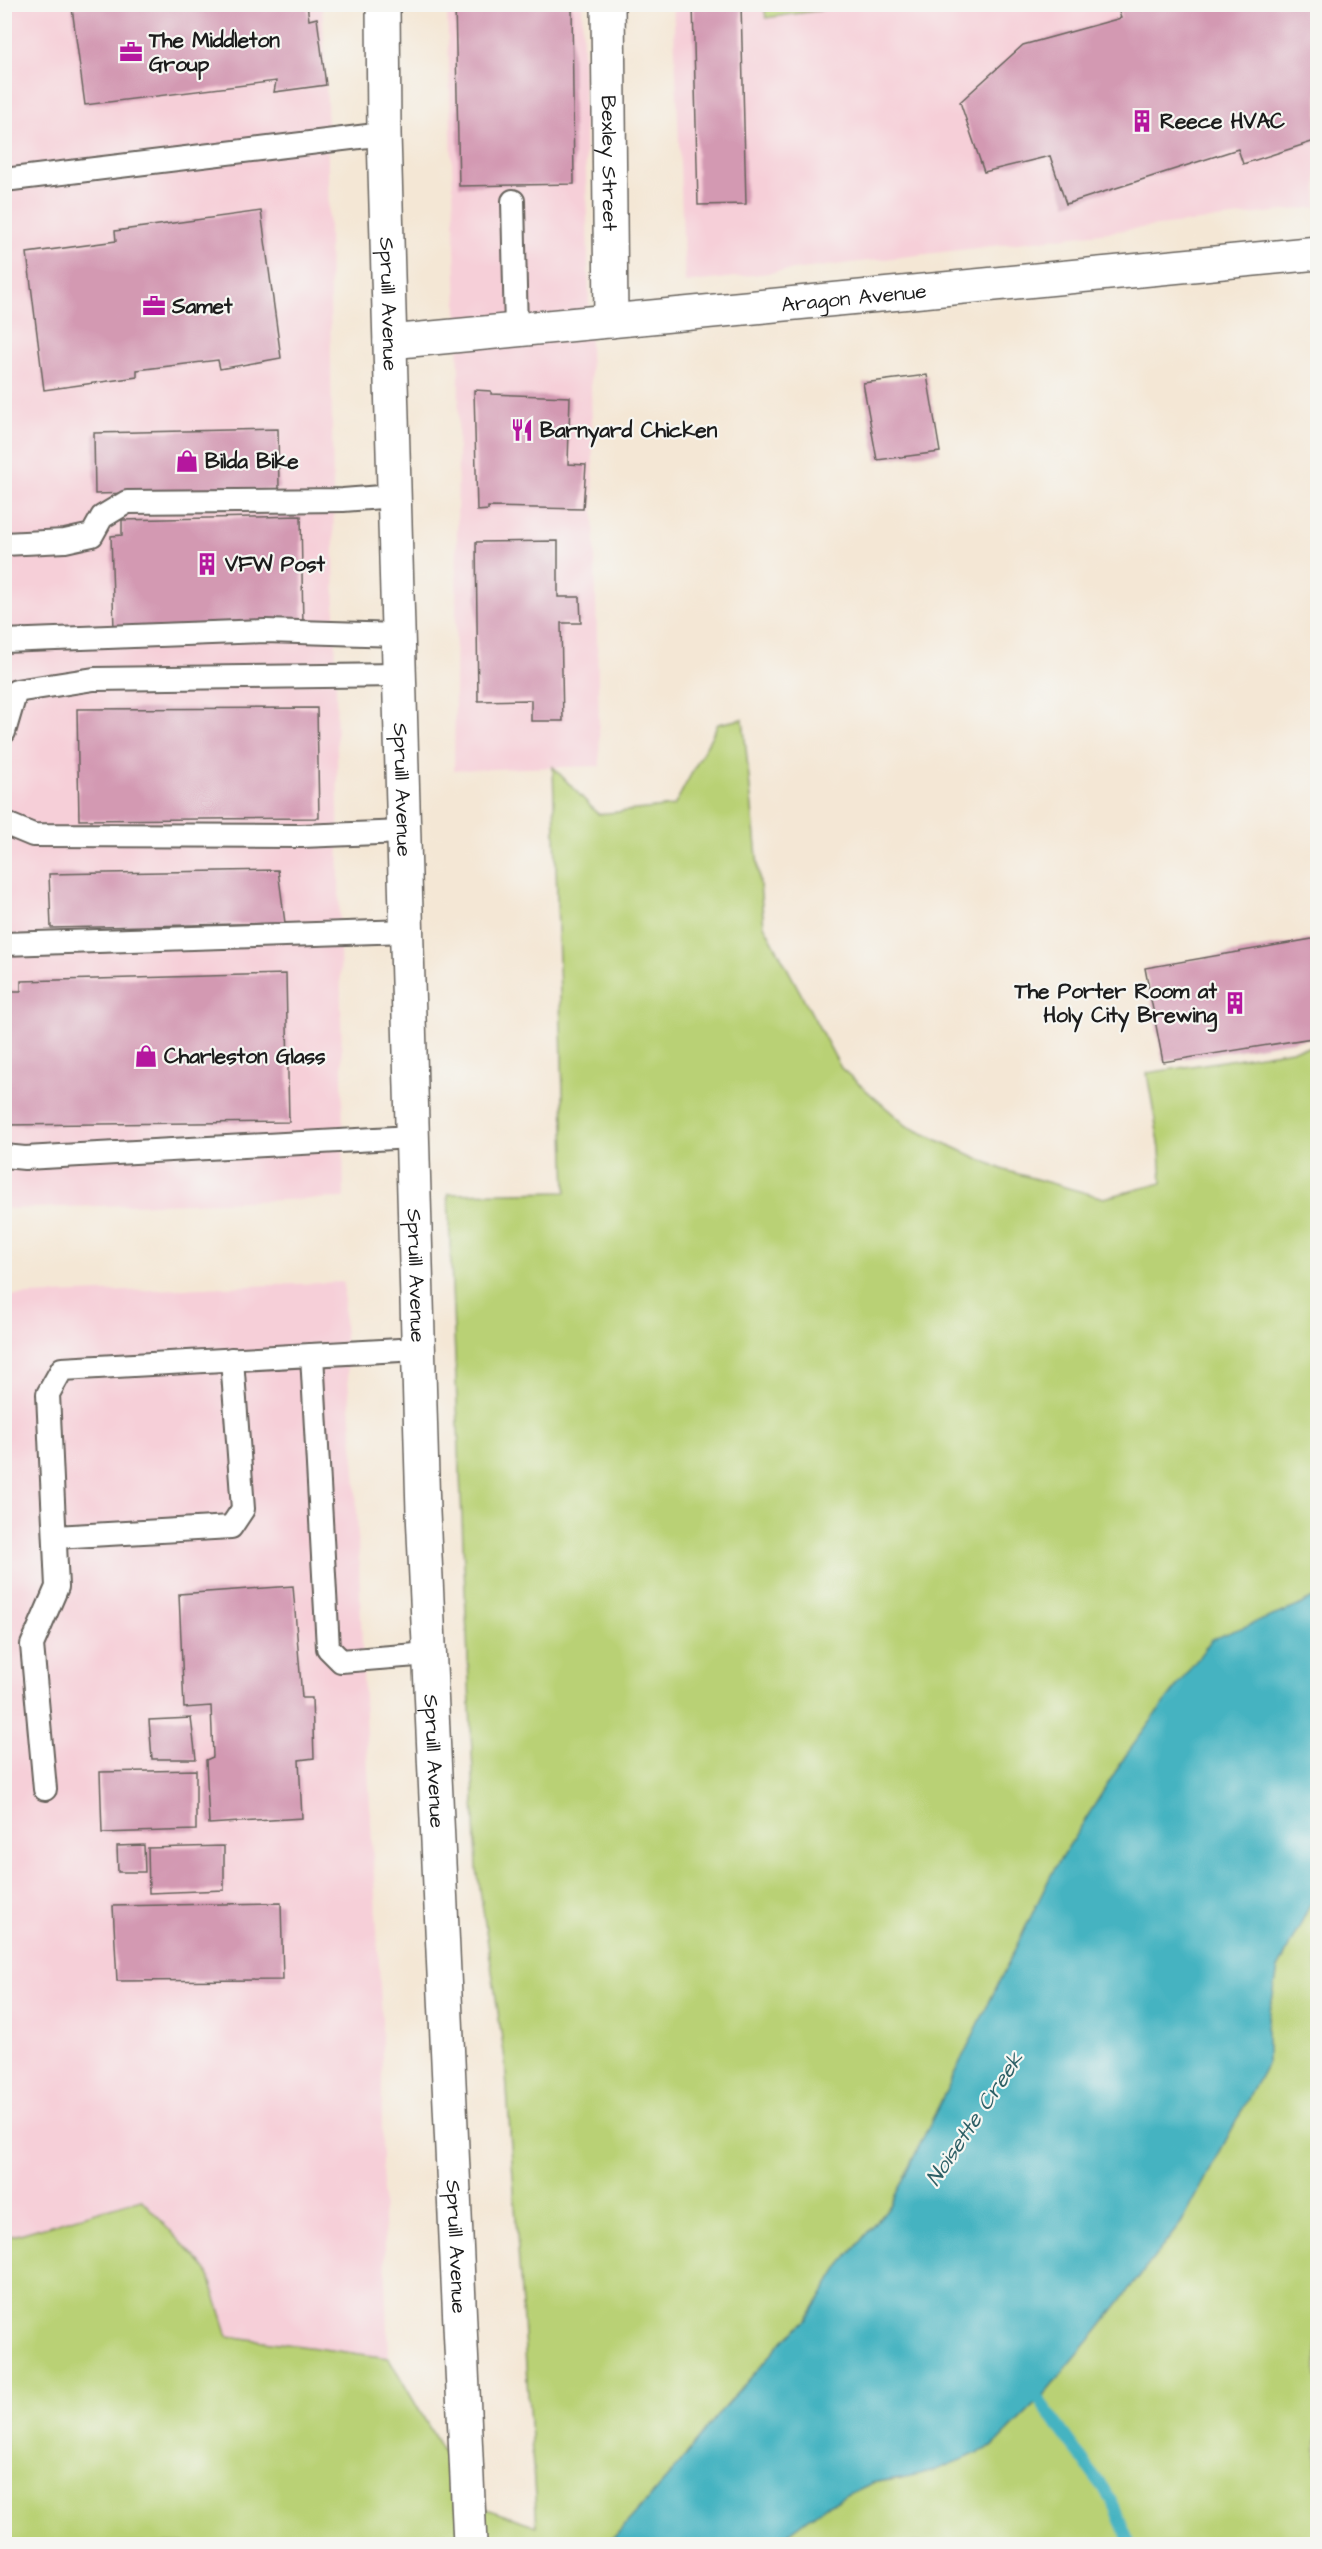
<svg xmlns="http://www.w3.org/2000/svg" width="1322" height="2549" viewBox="0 0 1322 2549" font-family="'Architects Daughter',sans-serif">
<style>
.built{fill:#f6cfd8}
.green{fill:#b9d175;stroke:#6a7648;stroke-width:1.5}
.water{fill:#45b3c1;stroke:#30686e;stroke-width:1.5}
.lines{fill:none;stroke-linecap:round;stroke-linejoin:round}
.stream{stroke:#45b3c1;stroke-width:12}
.building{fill:#d399b2}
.lane-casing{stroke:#68635d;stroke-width:26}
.street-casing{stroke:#68635d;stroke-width:36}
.secondary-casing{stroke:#68635d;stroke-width:36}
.lane{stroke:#fff;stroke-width:22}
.street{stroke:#fff;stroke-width:33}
.secondary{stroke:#fff;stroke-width:33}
.labels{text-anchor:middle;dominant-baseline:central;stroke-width:4.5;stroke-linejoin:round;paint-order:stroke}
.poi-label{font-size:21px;font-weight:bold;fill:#1c1c1c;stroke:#f6f6f2;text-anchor:start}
.street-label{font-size:21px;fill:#1c1c1c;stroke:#f6f6f2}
.water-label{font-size:22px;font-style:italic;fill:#2e6066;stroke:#f6f6f2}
</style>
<rect width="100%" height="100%" fill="#f6f6f2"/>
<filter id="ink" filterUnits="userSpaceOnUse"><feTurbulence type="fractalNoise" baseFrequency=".0167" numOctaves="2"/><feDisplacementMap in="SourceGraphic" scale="12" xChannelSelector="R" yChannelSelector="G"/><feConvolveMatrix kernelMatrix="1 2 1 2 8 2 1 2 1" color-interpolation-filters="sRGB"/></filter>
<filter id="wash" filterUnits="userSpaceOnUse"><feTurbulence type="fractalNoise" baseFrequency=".008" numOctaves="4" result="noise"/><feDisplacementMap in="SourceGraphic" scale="24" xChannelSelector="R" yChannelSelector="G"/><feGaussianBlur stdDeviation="1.35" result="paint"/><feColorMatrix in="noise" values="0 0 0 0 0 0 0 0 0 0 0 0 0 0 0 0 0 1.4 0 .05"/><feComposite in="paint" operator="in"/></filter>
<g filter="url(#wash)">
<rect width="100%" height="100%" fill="#f4e7d5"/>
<g class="built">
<polygon points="4,5 322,5 327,102 344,1198 5,1209"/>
<polygon points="447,5 582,5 600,766 454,770 459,372"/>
<polygon points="673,5 1317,5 1317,207 685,283"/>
<polygon points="344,1282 344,1324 356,1485 364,1697 382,2019 382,2163 389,2358 228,2336 207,2270 5,2235 4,1296"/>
</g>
<g class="green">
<polygon points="764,5 820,5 821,10 766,18"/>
<polygon points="743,719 764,925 841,1068 907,1126 1004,1170 1104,1198 1162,1183 1160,1149 1147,1073 1317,1046 1317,1596 1296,1607 1126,1755 1053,1871 891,2204 840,2266 807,2320 786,2338 721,2411 669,2476 608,2544 5,2544 4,2235 13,2236 141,2199 207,2270 228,2336 389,2358 474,2505 537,2526 505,2060 477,1869 448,1194 566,1192 553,767 598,814 674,806 718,724"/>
<polygon points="1317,1891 1317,2544 774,2544 826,2505 872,2483 898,2479 992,2447 1039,2400 1097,2331 1184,2219 1267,2063 1267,2027 1278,1969"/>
</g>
<polygon class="water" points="1317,1596 1317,1891 1278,1969 1267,2027 1267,2063 1184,2219 1097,2331 1039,2400 992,2447 931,2472 872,2483 826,2505 774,2544 608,2544 669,2476 721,2411 786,2338 807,2320 840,2266 891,2204 1053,1871 1126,1755 1212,1639 1296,1607"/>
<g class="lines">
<polyline class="stream" points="1025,2392 1039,2400 1111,2499 1130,2544"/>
</g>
<g id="blocks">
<g class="building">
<polygon points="97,4 307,4 309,20 317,18 326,85 274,92 276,81 85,105 72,8"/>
<polygon points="455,4 572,4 574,184 459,186"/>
<polygon points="693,4 741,4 746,204 698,205"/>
<polygon points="1116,4 1318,4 1318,140 1243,164 1238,149 1066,204 1050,156 984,172 960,102 1023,45 1121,18"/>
<polygon points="261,211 281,358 220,369 218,360 137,370 137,377 44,390 27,253 116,241 115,231"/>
<polygon points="927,375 940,452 877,460 863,383"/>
<polygon points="474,390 491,391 491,394 570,397 568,464 586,465 583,509 488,507 488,510 477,511"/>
<polygon points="278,429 279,489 95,494 94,433"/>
<polygon points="301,516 303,627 114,629 111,536 122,535 122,520"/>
<polygon points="558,541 558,597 580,597 581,623 561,623 563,721 531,721 531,700 478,701 476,542"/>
<polygon points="317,708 319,818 79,820 77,709"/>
<polygon points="278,870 285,923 51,928 49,874"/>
<polygon points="1318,938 1318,1037 1163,1062 1145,968"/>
<polygon points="286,974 289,1122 4,1125 4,991 21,991 21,981"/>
<polygon points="293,1586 302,1698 312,1698 314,1758 299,1760 302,1818 209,1824 206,1760 213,1757 211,1706 184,1708 179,1594"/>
<polygon points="191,1718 196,1759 152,1759 149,1720"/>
<polygon points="196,1770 196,1830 102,1833 100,1772"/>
<polygon points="144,1845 145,1872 118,1872 117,1846"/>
<polygon points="224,1846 224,1890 149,1893 148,1848"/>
<polygon points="281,1903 283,1980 117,1981 113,1906"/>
</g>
</g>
</g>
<g filter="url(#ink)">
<use href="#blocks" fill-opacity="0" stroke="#68635d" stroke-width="1.5"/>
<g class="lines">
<g class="lane-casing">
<g id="lane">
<polyline points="4,180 384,134"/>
<polyline points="513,201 516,330"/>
<polyline points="4,544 65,541 92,535 102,517 127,502 343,500 394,496"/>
<polyline points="4,641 265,631 398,635"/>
<polyline points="4,732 16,691 94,679 399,675"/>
<polyline points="4,823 33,835 301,836 404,832"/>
<polyline points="4,944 407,931"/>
<polyline points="4,1156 25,1158 412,1137"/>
<polyline points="312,1355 328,1648 341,1661 429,1654"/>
<polyline points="55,1537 231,1527 243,1509 232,1359"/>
<polyline points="45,1789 32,1645 57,1587 48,1394 62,1369 418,1349"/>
</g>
</g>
<g class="street-casing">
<g id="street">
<path id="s1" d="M608 4 611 321"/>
<path id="s2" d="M390 342 1318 253"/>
</g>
</g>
<g class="secondary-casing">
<g id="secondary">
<path id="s3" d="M383 4 384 134 423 1512 470 2544"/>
</g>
</g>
<use href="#lane" class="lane"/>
<use href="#street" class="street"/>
<use href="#secondary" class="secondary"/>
</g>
</g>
<defs>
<g id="office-bare" transform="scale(1.8)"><path d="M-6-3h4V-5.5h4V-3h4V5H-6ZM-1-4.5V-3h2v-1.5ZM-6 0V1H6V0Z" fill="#b5179e" stroke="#f6f6f2" stroke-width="2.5" paint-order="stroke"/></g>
<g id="building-bare" transform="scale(1.8)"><path d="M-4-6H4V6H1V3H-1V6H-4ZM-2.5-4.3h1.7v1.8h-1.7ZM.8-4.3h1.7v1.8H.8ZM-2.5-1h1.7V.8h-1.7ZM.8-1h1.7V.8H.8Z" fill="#b5179e" stroke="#f6f6f2" stroke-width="2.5" paint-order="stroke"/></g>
<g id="restaurant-bare" transform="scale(1.8)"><path d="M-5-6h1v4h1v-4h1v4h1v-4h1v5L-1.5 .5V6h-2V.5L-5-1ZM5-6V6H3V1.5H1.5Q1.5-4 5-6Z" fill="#b5179e" stroke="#f6f6f2" stroke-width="2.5" paint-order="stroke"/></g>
<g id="shop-bare" transform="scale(1.8)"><path d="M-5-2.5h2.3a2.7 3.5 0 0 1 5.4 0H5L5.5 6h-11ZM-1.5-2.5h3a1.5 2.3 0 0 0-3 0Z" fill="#b5179e" stroke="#f6f6f2" stroke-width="2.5" paint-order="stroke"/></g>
</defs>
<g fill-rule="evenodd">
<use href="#office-bare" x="131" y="52"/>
<use href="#building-bare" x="1142" y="121"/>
<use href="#office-bare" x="154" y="306"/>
<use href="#restaurant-bare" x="522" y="430"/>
<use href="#shop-bare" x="187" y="461"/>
<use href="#building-bare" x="207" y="564"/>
<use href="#building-bare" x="1235" y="1003"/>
<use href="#shop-bare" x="146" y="1056"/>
</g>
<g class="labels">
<g class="poi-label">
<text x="149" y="40">The Middleton<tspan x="149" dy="24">Group</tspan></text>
<text x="1160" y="121">Reece HVAC</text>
<text x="172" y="306">Samet</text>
<text x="540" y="430">Barnyard Chicken</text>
<text x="205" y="461">Bilda Bike</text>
<text x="225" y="564">VFW Post</text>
<text x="1217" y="991" text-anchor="end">The Porter Room at<tspan x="1217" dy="24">Holy City Brewing</tspan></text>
<text x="164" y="1056">Charleston Glass</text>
</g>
<g class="street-label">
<text stroke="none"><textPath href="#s1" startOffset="159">Bexley Street</textPath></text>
<text stroke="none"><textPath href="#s2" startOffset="466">Aragon Avenue</textPath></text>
<text stroke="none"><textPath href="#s3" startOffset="300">Spruill Avenue</textPath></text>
<text stroke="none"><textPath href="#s3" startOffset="786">Spruill Avenue</textPath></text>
<text stroke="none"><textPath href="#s3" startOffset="1272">Spruill Avenue</textPath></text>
<text stroke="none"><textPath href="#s3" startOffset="1758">Spruill Avenue</textPath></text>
<text stroke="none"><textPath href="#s3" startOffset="2244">Spruill Avenue</textPath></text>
</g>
<g class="water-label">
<text transform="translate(975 2119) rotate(-56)">Noisette Creek</text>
</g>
</g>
<rect width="1322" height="2549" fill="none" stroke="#f6f6f2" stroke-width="24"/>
</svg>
